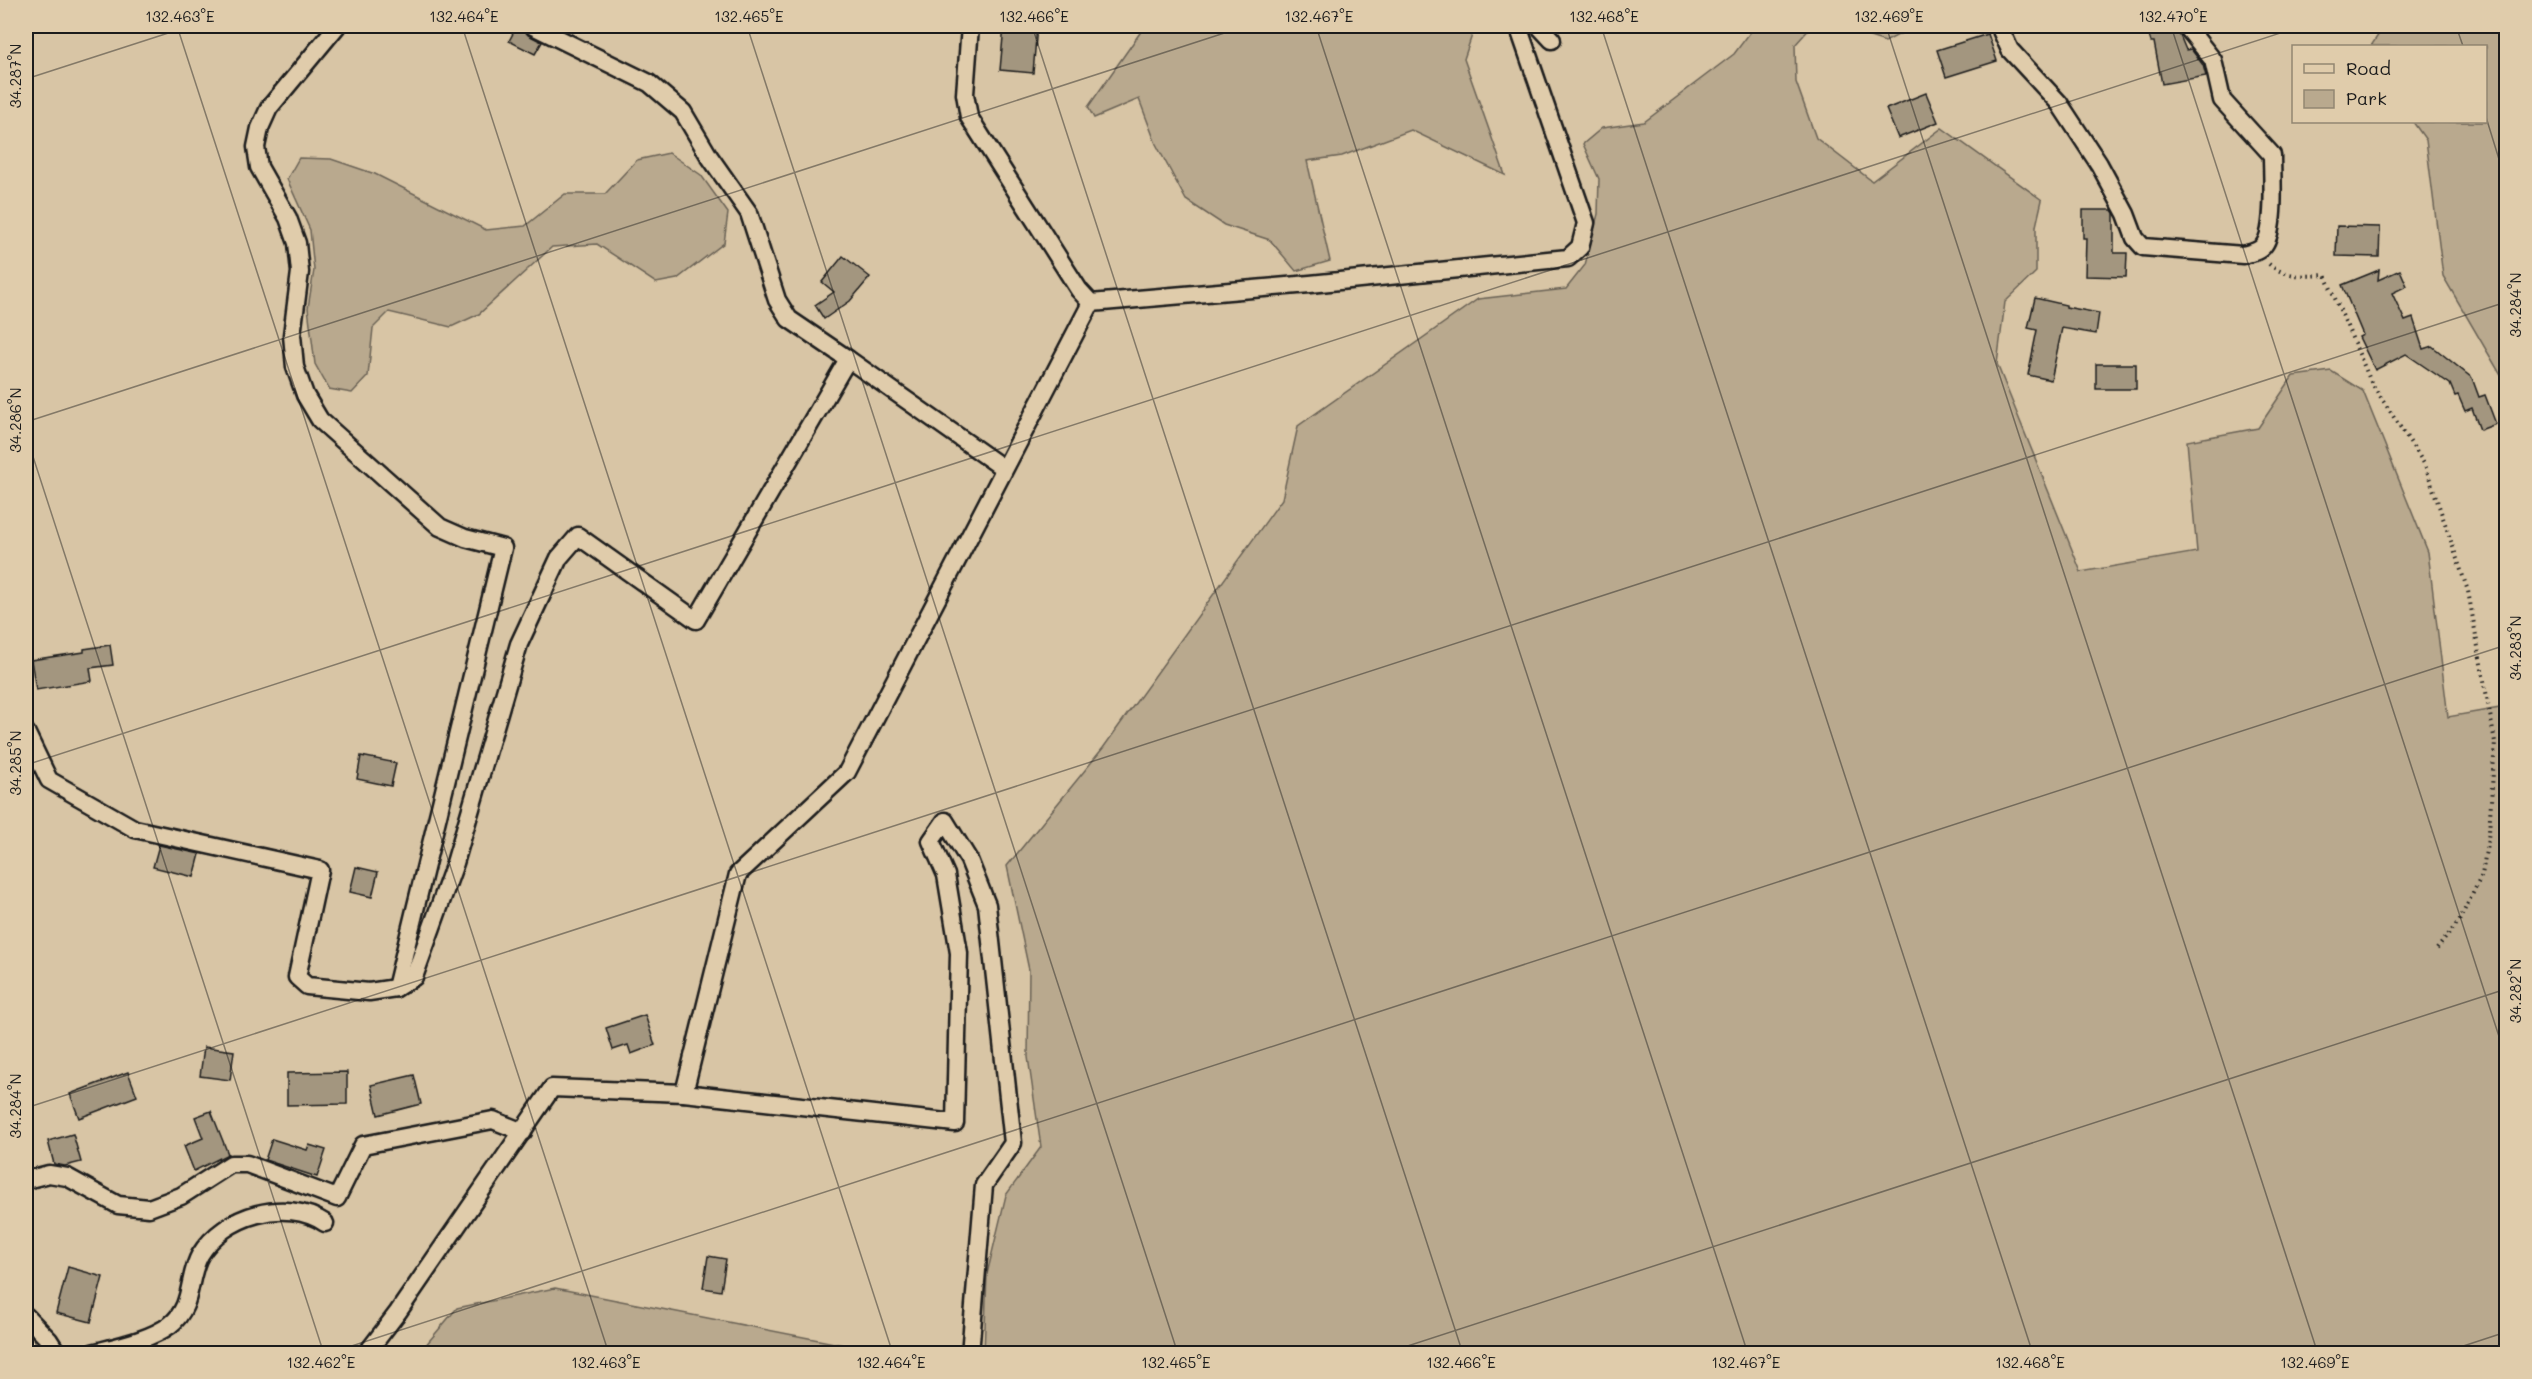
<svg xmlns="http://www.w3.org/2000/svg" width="2532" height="1379" viewBox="0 0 2532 1379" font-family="Mali,sans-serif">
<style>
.green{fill:#b9a98e;stroke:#6a6255;stroke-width:1.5}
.building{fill:#a3967f;stroke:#1c1c1c;stroke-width:1.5}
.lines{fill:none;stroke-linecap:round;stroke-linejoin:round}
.street-casing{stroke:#1c1c1c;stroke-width:21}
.path{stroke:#1c1c1c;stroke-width:4;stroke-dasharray:1.5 4.5;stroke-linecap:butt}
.street{stroke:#e0ccab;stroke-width:16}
.ticks{fill:none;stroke:#1c1c1c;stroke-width:1.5;stroke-opacity:0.45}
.neatline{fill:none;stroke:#1c1c1c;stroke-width:2}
.ticks-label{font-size:15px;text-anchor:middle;fill:#1c1c1c}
</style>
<rect width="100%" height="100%" fill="#d8c5a5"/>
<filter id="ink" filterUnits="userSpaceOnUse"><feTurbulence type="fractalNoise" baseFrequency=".0167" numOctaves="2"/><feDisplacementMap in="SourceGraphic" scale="12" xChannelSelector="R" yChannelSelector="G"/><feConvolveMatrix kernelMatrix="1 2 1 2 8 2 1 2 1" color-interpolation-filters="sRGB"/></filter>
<g filter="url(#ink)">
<g class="green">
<polygon points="1155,26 1475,26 1464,59 1505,175 1411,130 1342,156 1307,161 1330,261 1296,271 1270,240 1224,225 1186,200 1156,144 1139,99 1094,118 1088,107 1142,30"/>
<polygon points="1755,26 1908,26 1904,32 1885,42 1840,27 1812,26 1795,45 1796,82 1816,138 1872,181 1942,128 2042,200 2036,226 2036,272 2005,302 1997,364 2081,572 2197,552 2187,441 2258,428 2293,376 2331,371 2363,391 2428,552 2448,717 2506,707 2506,1353 984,1353 987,1274 1006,1195 1041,1147 1028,1057 1029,970 1007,866 1103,748 1282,499 1298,426 1478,299 1566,289 1585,265 1598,214 1599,179 1583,144 1602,128 1644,122 1734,54"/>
<polygon points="2384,26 2506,26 2506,384 2443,276 2426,140 2413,122 2486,122 2486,46 2371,46"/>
<polygon points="669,153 701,175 728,213 724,243 677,279 656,283 597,244 552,247 479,314 451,327 389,312 373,328 368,376 352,393 329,389 315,364 308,308 314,270 310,230 287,179 299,158 331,159 375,174 486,230 525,226 565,194 605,194 637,160"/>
<polygon points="555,1288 885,1353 419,1353 457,1308"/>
</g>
<g class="building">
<polygon points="517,26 523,27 528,35 542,42 535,54 509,41"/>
<polygon points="1004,26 1037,26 1033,73 1000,70"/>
<polygon points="2146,26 2176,26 2186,50 2191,49 2203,65 2206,76 2162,84 2154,42 2151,42"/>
<polygon points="1988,34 1997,61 1946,77 1937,50"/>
<polygon points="1926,93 1938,122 1898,138 1886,109"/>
<polygon points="2083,210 2112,210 2114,213 2114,253 2127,253 2126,277 2085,276 2086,238 2083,238"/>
<polygon points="2337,226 2380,227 2379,257 2336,256"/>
<polygon points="843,256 870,277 850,301 824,319 815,305 834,292 822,282"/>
<polygon points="2379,270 2378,280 2400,270 2407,286 2392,293 2405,321 2413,318 2423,349 2432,346 2472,378 2479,397 2485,395 2496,424 2480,430 2472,408 2465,411 2458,395 2455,396 2450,384 2406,354 2375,370 2359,337 2363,335 2342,285"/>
<polygon points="2035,298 2066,305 2066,307 2099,313 2096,334 2062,328 2051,380 2028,375 2037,330 2028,328"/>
<rect x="2096" y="364" width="40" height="25"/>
<polygon points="110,645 113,665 90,668 92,681 36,690 31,660 84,652 84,649"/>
<polygon points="361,756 396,763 391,786 357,779"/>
<polygon points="159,845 200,854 194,877 153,867"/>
<polygon points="356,867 378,872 372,897 350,892"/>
<polygon points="645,1015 655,1045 631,1054 628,1045 613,1050 606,1028"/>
<polygon points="204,1047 234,1051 230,1080 200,1076"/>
<polygon points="128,1072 137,1096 79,1118 70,1094"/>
<polygon points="347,1072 347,1104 287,1105 287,1073"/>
<polygon points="414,1075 421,1104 378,1115 371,1085"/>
<polygon points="211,1111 228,1154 194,1171 184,1146 203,1138 195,1117"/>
<polygon points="73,1134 81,1162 65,1166 54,1164 48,1141"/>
<polygon points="272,1139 307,1150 309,1145 326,1150 317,1177 265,1160"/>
<polygon points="708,1256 726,1259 721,1291 703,1288"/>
<polygon points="68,1267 103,1277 91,1322 56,1313"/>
</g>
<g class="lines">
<g class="street-casing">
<g id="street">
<polyline points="337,26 269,108 260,128 256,147 259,167 288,218 297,243 300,272 292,335 295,367 305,395 320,420 440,527 465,538 503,548 396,988"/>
<polyline points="533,26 649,83 683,112 709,156 749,213 777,300 789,319 848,359"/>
<polyline points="970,26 965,94 969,117 1079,290 1091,303"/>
<polyline points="1539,26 1552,40"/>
<path d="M1999 26 2010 50 2059 103 2099 164 2126 214 2135 238 2143 247 2243 255C2250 253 2259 252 2264 245 2276 229 2272 176 2272 155L2222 100 2213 60 2186 26"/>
<polyline points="1091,303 1310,284 1568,258 1580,247 1586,223 1518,26"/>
<polyline points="26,732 49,780 135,829 320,870 297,977 307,986 369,992 396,988 414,977 455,863 519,644 559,558 578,536 696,620 848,359 1003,468"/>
<polyline points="684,1093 738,874 847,772 1091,303"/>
<polyline points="26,1180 49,1174 67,1177 118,1205 149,1208 181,1196 231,1164 247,1164 337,1198 363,1145 493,1120 523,1132"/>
<polyline points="26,1316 49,1340 58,1354"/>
<path d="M88 1354C114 1347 148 1341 170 1325 194 1306 187 1278 200 1255 224 1215 286 1197 325 1223"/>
<polyline points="366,1354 398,1312 552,1088 684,1093 955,1123 959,953 946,875 931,841 945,821 969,860 987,905 1013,1143 984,1185 970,1354"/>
</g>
</g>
<path class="path" d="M2269 264C2285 278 2306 276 2325 275L2371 382 2425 465 2468 591 2495 742 2489 832 2482 875 2459 921 2437 949"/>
<use href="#street" class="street"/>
</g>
</g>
<path class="ticks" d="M177 26 609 1354M462 26 893 1354M747 26 1178 1354M1032 26 1463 1354M1316 26 1748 1354M1601 26 2033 1354M1886 26 2318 1354M2171 26 2506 1058M2456 26 2463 46M26 79 190 26M2486 117 2506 182M26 422 1246 26M26 435 324 1354M26 765 2302 26M26 1108 2506 302M26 1312 39 1354M327 1354 2506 645M1383 1354 2506 989M2439 1354 2506 1332"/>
<rect width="2532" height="1379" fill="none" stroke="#e0ccab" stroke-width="66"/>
<rect x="2292" y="45" width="195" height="78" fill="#e0ccab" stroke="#928672" stroke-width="1.5"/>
<rect x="2304" y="64" width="30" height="9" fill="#e0ccab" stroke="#928672" stroke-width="1.5"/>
<text x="2346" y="75" font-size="18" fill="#1c1c1c">Road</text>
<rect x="2304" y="90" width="30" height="18" fill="#b9a98e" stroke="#928672" stroke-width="1.5"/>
<text x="2346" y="105" font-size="18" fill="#1c1c1c">Park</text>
<rect x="33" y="33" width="2466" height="1313" class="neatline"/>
<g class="ticks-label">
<text x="180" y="22">132.463°E</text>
<text x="464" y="22">132.464°E</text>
<text x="749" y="22">132.465°E</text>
<text x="1034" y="22">132.466°E</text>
<text x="1319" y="22">132.467°E</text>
<text x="1604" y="22">132.468°E</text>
<text x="1889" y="22">132.469°E</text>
<text x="2173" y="22">132.470°E</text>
<text transform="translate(16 76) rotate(-90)" y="5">34.287°N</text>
<text transform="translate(2516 305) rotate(-90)" y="5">34.284°N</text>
<text transform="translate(16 420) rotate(-90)" y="5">34.286°N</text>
<text transform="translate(2516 648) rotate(-90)" y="5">34.283°N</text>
<text transform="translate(16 763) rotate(-90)" y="5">34.285°N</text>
<text transform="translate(2516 991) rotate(-90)" y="5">34.282°N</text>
<text transform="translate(16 1106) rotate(-90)" y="5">34.284°N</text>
<text x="321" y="1368">132.462°E</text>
<text x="606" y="1368">132.463°E</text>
<text x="891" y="1368">132.464°E</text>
<text x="1176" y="1368">132.465°E</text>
<text x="1461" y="1368">132.466°E</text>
<text x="1746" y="1368">132.467°E</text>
<text x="2030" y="1368">132.468°E</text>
<text x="2315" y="1368">132.469°E</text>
</g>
</svg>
